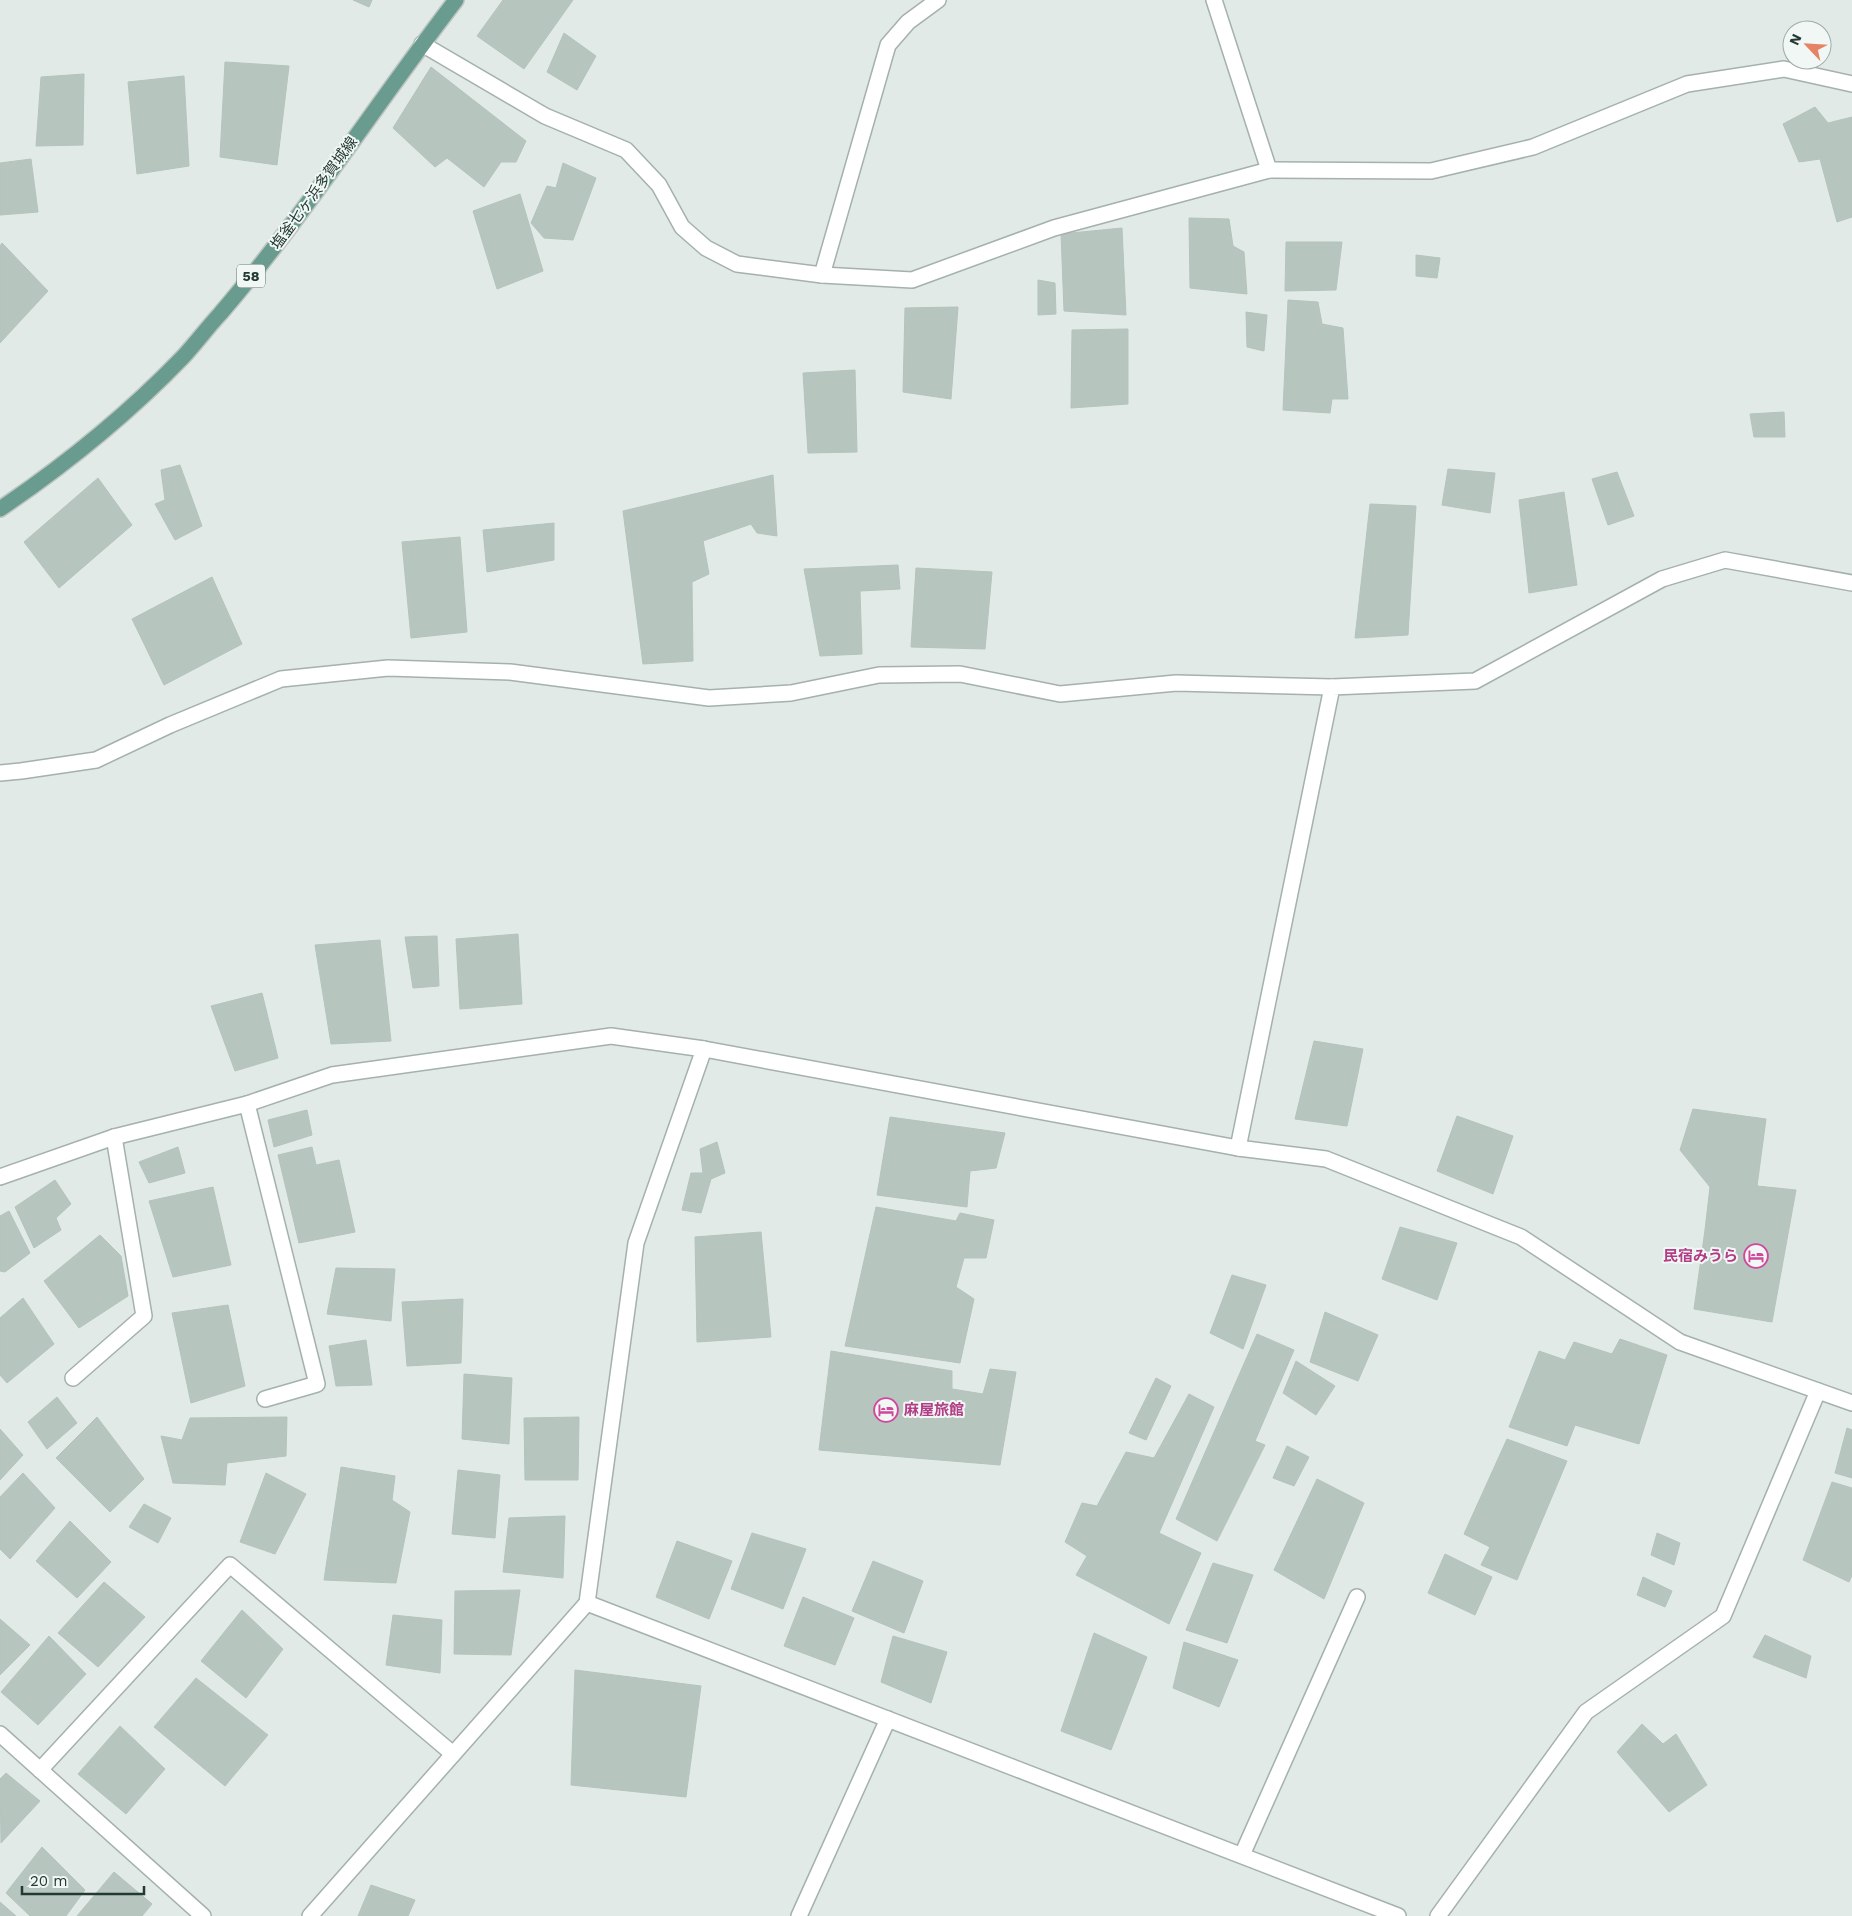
<svg xmlns="http://www.w3.org/2000/svg" width="1852" height="1916" viewBox="0 0 1852 1916" font-family="'Work Sans','Noto Sans JP',sans-serif">
<style>
.building{fill:#b7c5bf;stroke:#b4c3bd}
.lines{fill:none;stroke-linecap:round;stroke-linejoin:round}
.minor-casing{stroke:#a4b1ad;stroke-width:18}
.primary-casing{stroke:#bdc4c2;stroke-width:18}
.minor{stroke:#fff;stroke-width:15}
.primary{stroke:#699c8f;stroke-width:15}
.labels{text-anchor:middle;dominant-baseline:central;stroke-width:4;stroke-linejoin:round;paint-order:stroke}
.shield{fill:#f1f7f4;stroke:#61726d;stroke-width:1}
.shield-label{font-size:14px;font-weight:bold;fill:#233933}
.street-label{font-size:15px;fill:#233933;stroke:#f1f7f4}
.hotel-label{font-size:15px;font-weight:bold;fill:#b23c85;stroke:#f1f7f4;text-anchor:end}
</style>
<rect width="100%" height="100%" fill="#e1eae6"/>
<g class="building">
<polygon points="353,0 372,0 369,7"/>
<polygon points="503,0 573,0 524,69 477,36"/>
<polygon points="564,33 596,56 577,90 547,72"/>
<polygon points="225,62 289,66 277,165 220,157"/>
<polygon points="431,67 526,141 516,162 501,162 484,187 447,158 435,167 393,128"/>
<polygon points="84,74 83,145 36,146 41,77"/>
<polygon points="184,76 189,166 137,174 128,82"/>
<polygon points="1815,107 1828,123 1852,117 1852,217 1837,222 1820,159 1799,162 1783,124"/>
<polygon points="31,159 38,212 0,215 0,163"/>
<polygon points="563,163 596,178 573,240 544,238 531,223 547,186 556,188"/>
<polygon points="520,194 543,271 497,289 473,211"/>
<polygon points="1189,218 1229,219 1233,246 1244,252 1247,294 1190,288"/>
<polygon points="1122,228 1126,315 1064,311 1061,234"/>
<polygon points="1286,242 1342,242 1336,290 1285,291"/>
<polygon points="2,243 48,291 0,343 0,246"/>
<polygon points="1416,255 1440,258 1437,278 1416,276"/>
<polygon points="1038,280 1055,283 1056,314 1038,315"/>
<polygon points="1288,300 1318,302 1322,324 1343,328 1348,399 1332,399 1330,413 1283,410"/>
<polygon points="958,307 951,399 903,392 905,308"/>
<polygon points="1246,312 1267,315 1264,351 1247,347"/>
<polygon points="1128,329 1128,404 1071,408 1072,330"/>
<polygon points="855,370 857,452 808,453 803,373"/>
<polygon points="1784,412 1785,437 1754,437 1750,414"/>
<polygon points="180,465 202,526 175,540 155,504 165,500 161,470"/>
<polygon points="1448,469 1495,473 1490,513 1442,505"/>
<polygon points="1617,472 1634,516 1608,525 1592,479"/>
<polygon points="773,475 777,536 757,533 751,524 703,541 709,574 692,582 693,661 643,664 623,511"/>
<polygon points="98,478 132,525 59,588 24,542"/>
<polygon points="1564,492 1577,585 1529,593 1519,500"/>
<polygon points="1370,504 1416,506 1408,635 1355,638"/>
<polygon points="554,523 554,560 487,572 483,530"/>
<polygon points="460,537 467,632 411,638 402,542"/>
<polygon points="898,565 900,589 860,591 862,654 820,656 804,569"/>
<polygon points="916,568 992,572 985,649 911,647"/>
<polygon points="212,577 242,644 164,685 132,619"/>
<polygon points="518,934 522,1004 460,1009 456,939"/>
<polygon points="437,936 439,986 413,988 405,937"/>
<polygon points="380,940 391,1041 331,1044 315,945"/>
<polygon points="262,993 278,1058 235,1071 211,1006"/>
<polygon points="1314,1041 1363,1049 1347,1126 1295,1119"/>
<polygon points="1693,1109 1766,1119 1757,1186 1796,1190 1772,1322 1694,1309 1705,1230 1710,1187 1680,1150"/>
<polygon points="307,1110 312,1135 274,1147 268,1120"/>
<polygon points="1457,1116 1513,1136 1493,1194 1437,1171"/>
<polygon points="890,1117 1005,1133 996,1168 970,1171 967,1207 877,1195"/>
<polygon points="717,1142 725,1173 711,1179 701,1213 682,1210 691,1173 703,1173 700,1149"/>
<polygon points="178,1147 185,1173 149,1183 139,1162"/>
<polygon points="312,1147 316,1165 339,1160 355,1232 299,1243 278,1155"/>
<polygon points="55,1180 71,1204 56,1218 61,1230 34,1248 15,1207"/>
<polygon points="213,1187 231,1265 173,1277 149,1201"/>
<polygon points="876,1207 956,1221 960,1213 994,1220 986,1258 964,1258 956,1287 974,1299 960,1363 845,1346"/>
<polygon points="9,1211 30,1253 5,1272 0,1271 0,1216"/>
<polygon points="1400,1227 1457,1243 1437,1300 1382,1279"/>
<polygon points="761,1232 771,1337 697,1342 695,1237"/>
<polygon points="100,1235 121,1256 128,1296 79,1328 44,1281"/>
<polygon points="336,1268 395,1269 391,1321 327,1314"/>
<polygon points="1232,1275 1266,1285 1243,1349 1210,1333"/>
<polygon points="23,1298 54,1344 7,1383 0,1375 0,1318"/>
<polygon points="463,1299 461,1363 407,1366 402,1302"/>
<polygon points="228,1305 245,1386 191,1403 172,1313"/>
<polygon points="1325,1312 1378,1335 1358,1381 1310,1362"/>
<polygon points="1257,1334 1294,1350 1255,1441 1265,1445 1217,1541 1176,1519"/>
<polygon points="1620,1339 1667,1355 1639,1444 1575,1425 1567,1446 1509,1427 1539,1351 1565,1360 1574,1342 1612,1354"/>
<polygon points="366,1340 372,1385 336,1386 329,1346"/>
<polygon points="831,1351 952,1371 952,1389 983,1394 990,1369 1016,1372 1000,1465 819,1450"/>
<polygon points="1296,1361 1335,1386 1316,1415 1283,1393"/>
<polygon points="464,1374 512,1378 509,1444 462,1439"/>
<polygon points="1156,1378 1171,1386 1146,1440 1129,1433"/>
<polygon points="1189,1394 1214,1407 1159,1533 1201,1553 1169,1624 1076,1575 1087,1556 1065,1542 1082,1503 1097,1506 1126,1452 1154,1458"/>
<polygon points="57,1397 77,1423 47,1449 28,1422"/>
<polygon points="97,1417 144,1479 110,1512 56,1458"/>
<polygon points="287,1417 286,1456 227,1463 225,1485 173,1483 161,1436 182,1440 190,1418"/>
<polygon points="579,1417 578,1480 525,1480 524,1418"/>
<polygon points="1847,1428 1852,1430 1852,1478 1835,1473"/>
<polygon points="0,1429 23,1455 0,1480"/>
<polygon points="1507,1439 1567,1461 1517,1580 1481,1565 1490,1547 1464,1534"/>
<polygon points="1287,1446 1309,1457 1294,1486 1273,1478"/>
<polygon points="341,1467 395,1476 392,1500 410,1512 396,1583 324,1580"/>
<polygon points="458,1470 500,1475 495,1538 452,1534"/>
<polygon points="23,1473 55,1508 10,1559 0,1549 0,1497"/>
<polygon points="266,1473 306,1494 275,1554 240,1542"/>
<polygon points="1317,1479 1364,1503 1324,1599 1274,1570"/>
<polygon points="1832,1482 1852,1488 1852,1575 1849,1582 1803,1560"/>
<polygon points="144,1504 171,1518 158,1543 129,1527"/>
<polygon points="565,1516 563,1578 503,1572 509,1518"/>
<polygon points="70,1521 111,1562 77,1598 36,1561"/>
<polygon points="752,1533 806,1549 783,1609 731,1589"/>
<polygon points="1657,1533 1680,1543 1674,1565 1651,1555"/>
<polygon points="677,1541 732,1561 709,1619 656,1597"/>
<polygon points="1445,1554 1492,1577 1475,1615 1428,1593"/>
<polygon points="873,1561 923,1581 904,1633 852,1611"/>
<polygon points="1213,1563 1253,1575 1227,1643 1186,1630"/>
<polygon points="1643,1577 1672,1591 1665,1607 1637,1595"/>
<polygon points="104,1582 145,1617 98,1667 58,1633"/>
<polygon points="520,1590 511,1655 454,1654 455,1591"/>
<polygon points="803,1597 854,1618 835,1665 784,1646"/>
<polygon points="242,1610 283,1649 246,1698 201,1661"/>
<polygon points="393,1615 442,1620 440,1673 386,1665"/>
<polygon points="0,1619 30,1645 0,1675"/>
<polygon points="1094,1633 1147,1657 1111,1750 1061,1731"/>
<polygon points="1765,1635 1811,1656 1806,1678 1753,1657"/>
<polygon points="49,1636 86,1674 38,1725 1,1692"/>
<polygon points="893,1636 947,1652 931,1703 881,1682"/>
<polygon points="1184,1642 1238,1660 1219,1707 1173,1688"/>
<polygon points="575,1670 701,1686 686,1797 571,1785"/>
<polygon points="196,1678 268,1735 225,1786 154,1727"/>
<polygon points="1642,1724 1663,1744 1676,1734 1707,1785 1669,1812 1617,1752"/>
<polygon points="120,1726 165,1769 126,1814 78,1774"/>
<polygon points="6,1773 40,1801 1,1843 0,1779"/>
<polygon points="42,1847 85,1890 66,1916 30,1916 6,1893"/>
<polygon points="114,1872 152,1904 142,1916 77,1916"/>
<polygon points="371,1885 415,1900 408,1916 358,1916"/>
<polygon points="0,1902 16,1916 0,1916"/>
</g>
<g class="lines">
<g class="minor-casing">
<g id="minor">
<polyline points="1214,0 1269,170"/>
<polyline points="422,44 545,116 626,150 659,185 682,227 706,248 737,264 822,275 912,280 1054,228 1269,170 1431,171 1533,147 1687,84 1784,69 1852,84"/>
<polyline points="822,275 888,45 908,22 938,0"/>
<polyline points="0,773 21,771 96,760 170,725 281,679 388,668 510,672 709,698 791,693 879,675 960,674 1060,694 1176,683 1332,687"/>
<polyline points="247,1104 317,1384 265,1399"/>
<polyline points="1238,1148 1332,687 1475,681 1662,579 1725,560 1852,583"/>
<polyline points="0,1177 114,1137 247,1104 332,1075 611,1036 704,1049 1238,1148 1326,1159 1521,1237 1680,1342 1852,1403"/>
<polyline points="73,1378 144,1316 114,1137"/>
<polyline points="587,1603 1398,1916"/>
<polyline points="0,1734 203,1916"/>
<polyline points="40,1770 230,1565 453,1754"/>
<polyline points="1242,1855 1357,1597"/>
<polyline points="310,1916 587,1603 636,1243 704,1049"/>
<polyline points="799,1916 888,1719"/>
<polyline points="1438,1916 1586,1712 1723,1616 1818,1391"/>
</g>
</g>
<g class="primary-casing">
<path id="primary" d="M0 509C65 465 128 414 183 357 196 343 207 328 220 314 305 215 376 104 456 0"/>
</g>
<use href="#minor" class="minor"/>
<use href="#primary" class="primary"/>
</g>
<defs>
<g id="hotel-ring" transform="scale(1.25)"><circle r="9.5" fill="#f1f7f4" stroke="#d1479c" stroke-width="1.5"/><path d="M-6-4.5h1.5V1H6V5H4.5V3h-9V5H-6ZM-4 0a1.8 1.8 0 1 1 3.6 0ZM.5 0V-2.5h3Q6-2.5 6 0Z" fill="#d1479c"/></g>
</defs>
<g fill-rule="evenodd">
<use href="#hotel-ring" x="1756" y="1256"/>
<use href="#hotel-ring" x="886" y="1410"/>
</g>
<g class="labels">
<rect class="shield" x="237" y="264.5" width="28" height="23" rx="4"/>
<g class="shield-label">
<text x="251" y="276">58</text>
</g>
<g class="street-label">
<text transform="translate(314 193) rotate(-54)">塩釜七ヶ浜多賀城線</text>
</g>
<g class="hotel-label">
<text x="1738" y="1256">民宿みうら</text>
<text x="904" y="1410" text-anchor="start">麻屋旅館</text>
</g>
</g>
<g transform="translate(1807 45) rotate(295)"><circle r="24" fill="#f1f7f4" stroke="#9faba7"/>
<path d="M0-4L9 19L0 12L-9 19Z" fill="#e58364"/>
<text y="-8" font-size="14" font-weight="bold" text-anchor="middle" fill="#233933">N</text>
</g>
<path d="M22 1886v8h122v-8" fill="none" stroke="#233933" stroke-width="2.5"/>
<text x="30" y="1886" font-size="15" fill="#233933" stroke="#f1f7f4" stroke-width="4" paint-order="stroke">20 m</text>
</svg>
